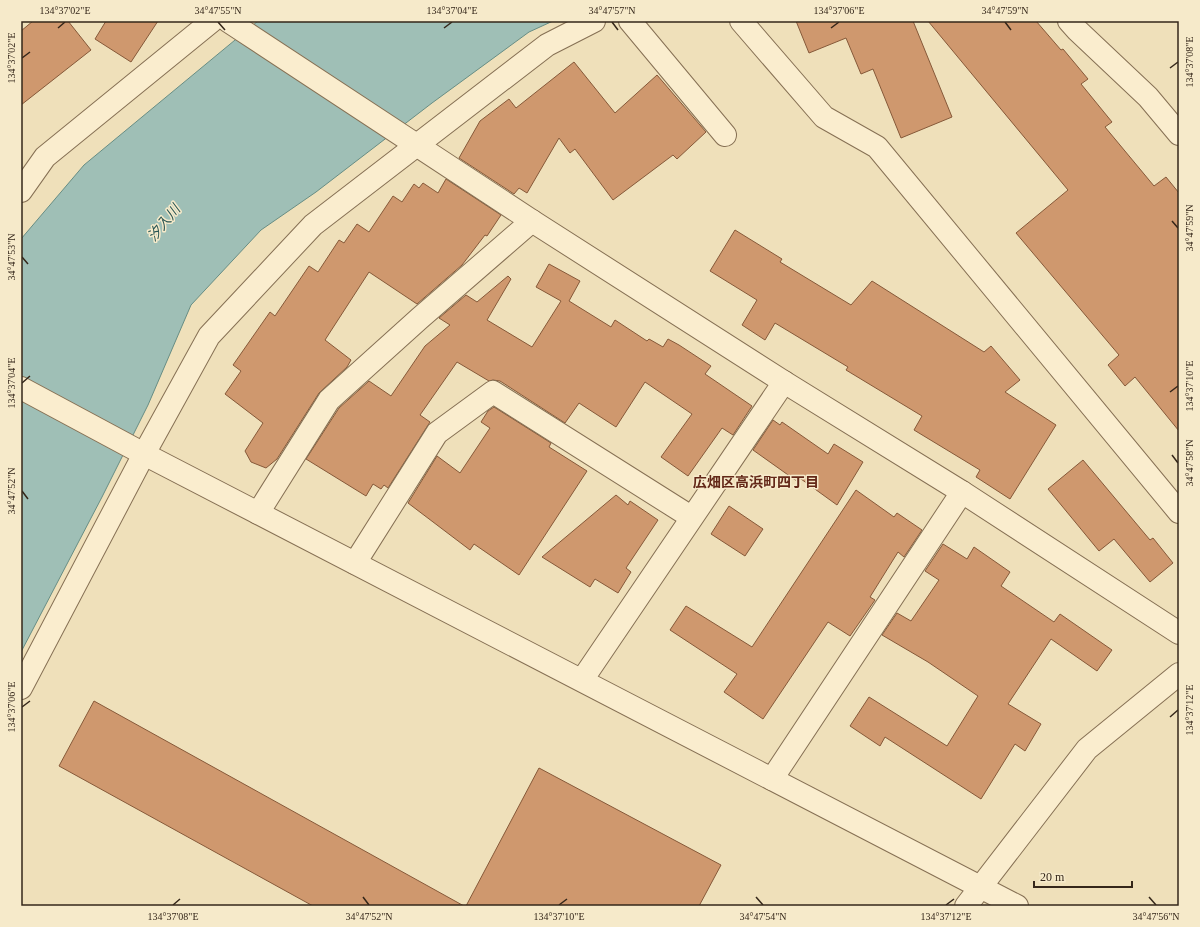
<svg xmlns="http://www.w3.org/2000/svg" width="1200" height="927" viewBox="0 0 1200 927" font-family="'Times New Roman','Noto Sans JP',serif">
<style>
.water{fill:#9fbfb6;stroke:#678d84}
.building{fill:#cf986e;stroke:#865939}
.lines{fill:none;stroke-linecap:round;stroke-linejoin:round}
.minor-casing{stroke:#867054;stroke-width:24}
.tertiary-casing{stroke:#867054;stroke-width:24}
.minor{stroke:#faedce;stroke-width:22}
.tertiary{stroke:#faedce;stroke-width:22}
.ticks{fill:none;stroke:#35271a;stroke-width:1.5}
.labels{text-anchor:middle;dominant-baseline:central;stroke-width:3;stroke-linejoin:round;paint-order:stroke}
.water-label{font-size:14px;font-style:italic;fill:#285553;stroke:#f6eaca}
.neighbourhood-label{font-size:14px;font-weight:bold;fill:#632818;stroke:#f6eaca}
.neatline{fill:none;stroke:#35271a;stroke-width:1.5}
.ticks-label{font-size:10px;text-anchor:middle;fill:#35271a}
</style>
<rect width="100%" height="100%" fill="#efe0ba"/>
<polygon class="water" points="258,21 553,21 529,32 432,103 316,192 261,230 191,305 148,405 102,497 21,652 21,239 84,165"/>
<g class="building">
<polygon points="33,21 68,21 91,50 21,105 21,31"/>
<polygon points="106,21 158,21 131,62 95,39"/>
<polygon points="796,21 913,21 952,117 901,138 873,69 861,74 846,38 809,53"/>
<polygon points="928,21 1036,21 1061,50 1063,49 1088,79 1081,84 1112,122 1105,127 1154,186 1166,177 1179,193 1179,431 1135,377 1125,386 1108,365 1119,355 1016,233 1068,190"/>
<polygon points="574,62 615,113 657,75 706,132 677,159 673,155 613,200 575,149 570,153 559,138 527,193 519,188 514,194 459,158 480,121 509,99 516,108"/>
<polygon points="446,179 501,215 487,236 485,235 462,265 417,304 369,272 325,340 351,360 347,367 319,393 277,459 266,468 251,462 245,451 263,423 225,394 241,371 233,365 270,312 275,316 309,266 318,272 339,240 344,243 357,224 369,232 393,196 402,202 414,184 419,188 423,183 438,193"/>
<polygon points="735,230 782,259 780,262 851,305 872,281 984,352 991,346 1020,380 1005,392 1056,425 1010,499 976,477 980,470 914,430 922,416 846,370 848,367 775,323 765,340 742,325 757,300 710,271"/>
<polygon points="549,264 580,281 569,301 611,327 615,320 647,341 649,339 663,347 668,339 679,345 711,366 705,374 752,406 733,435 722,428 688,476 661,457 692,414 645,382 616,427 579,403 565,423 500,381 493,380 489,381 457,362 420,415 430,422 388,488 384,485 381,489 373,484 366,496 306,459 339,408 369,381 391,396 425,346 450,325 439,318 466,295 477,302 508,276 511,279 487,320 532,347 561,301 536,287"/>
<polygon points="494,407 551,443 549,447 587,471 519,575 474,544 470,550 408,503 437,456 460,473 490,428 481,422 488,411"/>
<polygon points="773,420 780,425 782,422 828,454 834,444 863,462 837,505 801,479 798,482 753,450"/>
<polygon points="1083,460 1150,540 1153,538 1173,563 1150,582 1114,539 1099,551 1048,489"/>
<polygon points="856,490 894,517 897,513 922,530 904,557 898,552 870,597 875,600 850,636 828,622 763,719 724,692 737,674 670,630 686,606 752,647"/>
<polygon points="616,495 628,505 630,501 658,520 626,568 631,572 618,593 595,579 590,587 542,557"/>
<polygon points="729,506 763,529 745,556 711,534"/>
<polygon points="943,544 967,559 974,547 1010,572 1001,586 1054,622 1060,614 1112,650 1097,671 1051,639 1008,704 1041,724 1025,751 1015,744 981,799 885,737 880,746 850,726 869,697 947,746 978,696 928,662 882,635 897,613 911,621 939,580 925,571"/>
<polygon points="94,701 464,906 313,906 59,766"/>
<polygon points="539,768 721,865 699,906 466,906"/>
</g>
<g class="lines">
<g class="minor-casing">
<g id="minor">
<polyline points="228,21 532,221 784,382 962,492 1179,633"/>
<polyline points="630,21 725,135"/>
<polyline points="741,21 824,117 877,147 1179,512"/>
<polyline points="1069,21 1077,30 1148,97 1179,134"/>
<polyline points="21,191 45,157 212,21"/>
<polyline points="258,513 329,400 420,318 532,221"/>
<polyline points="355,563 437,433 493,392 691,517"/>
<polyline points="582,680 784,382"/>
<polyline points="21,688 144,454 209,336 313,225 547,45 594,21"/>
<polyline points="772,779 962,492"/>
<polyline points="966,906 1087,749 1179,674"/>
</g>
</g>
<g class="tertiary-casing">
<polyline id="tertiary" points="21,388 144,454 1017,906"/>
</g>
<use href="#minor" class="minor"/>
<use href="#tertiary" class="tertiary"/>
</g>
<path class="ticks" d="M218 22 225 30M612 22 618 30M1005 22 1011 30M58 28 65 22M444 28 452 22M831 28 839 22M22 58 30 52M1170 68 1178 62M1172 221 1178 228M22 257 28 264M22 383 30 376M1170 392 1178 386M1172 455 1178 463M22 491 28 499M22 707 30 701M1170 717 1178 710M363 897 369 905M756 897 763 905M1149 897 1156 905M173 905 180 899M559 905 567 899M946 905 954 899"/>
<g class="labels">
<g class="water-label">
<text transform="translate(164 223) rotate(-51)">汐入川</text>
</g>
<g class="neighbourhood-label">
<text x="756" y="482">広畑区高浜町四丁目</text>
</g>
</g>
<rect width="1200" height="927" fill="none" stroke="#f6eaca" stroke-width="44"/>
<path d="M1034 881v6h98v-6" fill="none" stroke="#35271a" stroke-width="2"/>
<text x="1040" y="881" font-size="12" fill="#35271a" stroke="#f6eaca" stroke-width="3" paint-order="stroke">20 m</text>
<rect x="22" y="22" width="1156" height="883" class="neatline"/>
<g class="ticks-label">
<text x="65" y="14">134°37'02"E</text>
<text x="218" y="14">34°47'55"N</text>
<text x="452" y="14">134°37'04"E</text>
<text x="612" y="14">34°47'57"N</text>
<text x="839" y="14">134°37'06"E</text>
<text x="1005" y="14">34°47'59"N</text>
<text transform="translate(11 58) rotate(-90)" y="4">134°37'02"E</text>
<text transform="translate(1189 62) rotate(-90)" y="4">134°37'08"E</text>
<text transform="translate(1189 228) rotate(-90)" y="4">34°47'59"N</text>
<text transform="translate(11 257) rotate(-90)" y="4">34°47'53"N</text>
<text transform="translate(11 383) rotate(-90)" y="4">134°37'04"E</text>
<text transform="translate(1189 386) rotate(-90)" y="4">134°37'10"E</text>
<text transform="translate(1189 463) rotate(-90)" y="4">34°47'58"N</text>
<text transform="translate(11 491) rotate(-90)" y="4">34°47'52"N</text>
<text transform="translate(11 707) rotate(-90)" y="4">134°37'06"E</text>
<text transform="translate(1189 710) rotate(-90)" y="4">134°37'12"E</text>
<text x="173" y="920">134°37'08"E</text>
<text x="369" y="920">34°47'52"N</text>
<text x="559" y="920">134°37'10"E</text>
<text x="763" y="920">34°47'54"N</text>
<text x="946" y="920">134°37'12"E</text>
<text x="1156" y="920">34°47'56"N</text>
</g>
</svg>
